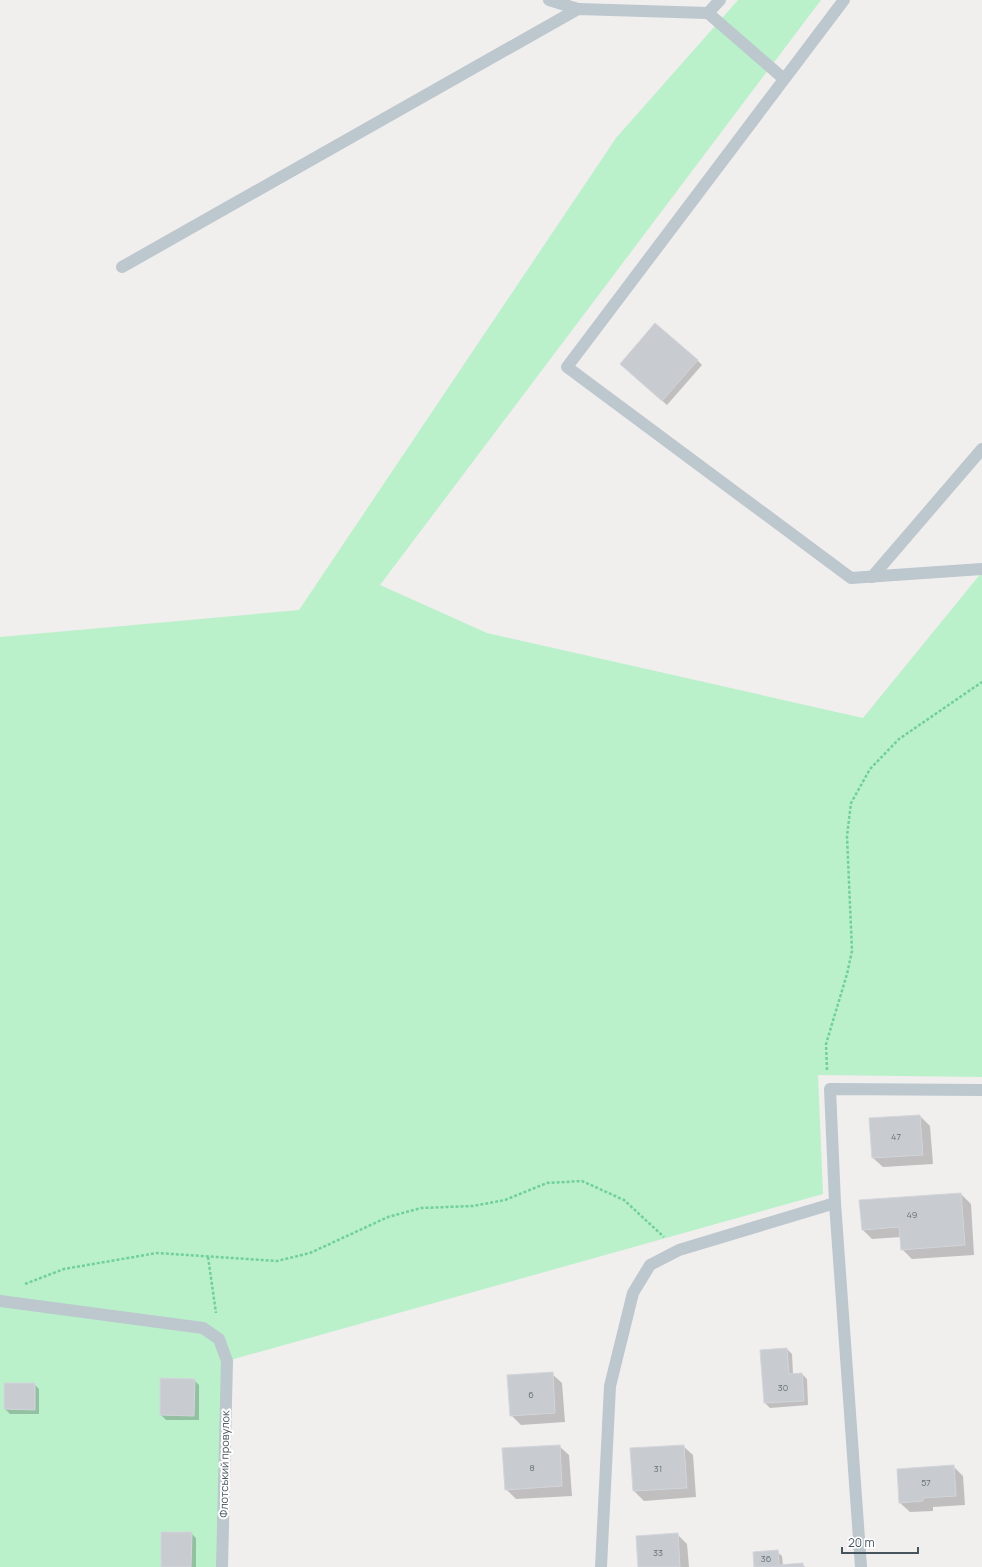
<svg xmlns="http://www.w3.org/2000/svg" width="982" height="1567" viewBox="0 0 982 1567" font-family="Manrope,sans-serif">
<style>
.green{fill:#baf1cb}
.shadow{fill:#0003}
.building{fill:#c8ccd1;stroke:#d2d5da}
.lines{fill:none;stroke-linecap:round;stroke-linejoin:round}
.path{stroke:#71d09a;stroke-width:2.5;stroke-dasharray:3 2;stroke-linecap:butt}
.service{stroke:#bcc7ce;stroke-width:12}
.labels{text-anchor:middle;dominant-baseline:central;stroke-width:4;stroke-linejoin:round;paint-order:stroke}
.number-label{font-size:9px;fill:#66727a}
.street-label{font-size:11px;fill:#46545d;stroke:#fff}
</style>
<rect width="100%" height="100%" fill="#f1eeee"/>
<polygon class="green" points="738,0 821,0 380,585 487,633 863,718 982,572 982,1077 818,1075 823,1194 227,1361 222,1567 0,1567 0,637 299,610 616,138"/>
<g class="shadow">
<polygon points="697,360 702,365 667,405 621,364"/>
<polygon points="920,1116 930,1126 933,1164 883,1167 873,1158"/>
<polygon points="961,1194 971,1204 974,1255 912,1259 902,1249 901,1237 872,1239 862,1229"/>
<polygon points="787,1349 792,1354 793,1374 802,1374 807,1379 808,1405 770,1408 765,1403 762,1351"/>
<polygon points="552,1374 562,1383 565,1422 521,1425 511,1415"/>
<polygon points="194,1380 199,1385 199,1420 166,1420 161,1415"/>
<polygon points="34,1384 39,1389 39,1414 10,1414 5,1409"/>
<polygon points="559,1446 569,1455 572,1496 516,1499 506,1489"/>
<polygon points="683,1446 693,1455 696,1497 644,1501 634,1491"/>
<polygon points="953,1466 963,1476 965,1505 933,1507 933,1511 910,1512 900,1503"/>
<polygon points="191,1533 196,1538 196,1567 162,1567"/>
<polygon points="677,1534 687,1544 689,1567 639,1567"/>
<polygon points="777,1552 782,1556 783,1566 802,1564 805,1567 755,1567"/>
</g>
<g class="building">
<polygon points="655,323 698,360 662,401 620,364"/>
<polygon points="920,1115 923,1155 872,1158 869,1118"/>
<polygon points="961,1193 965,1245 901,1250 899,1227 862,1230 859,1200"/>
<polygon points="787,1348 789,1374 802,1373 804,1401 764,1403 760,1350"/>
<polygon points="553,1372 555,1413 510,1416 507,1375"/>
<polygon points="160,1378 195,1379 194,1416 160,1415"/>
<polygon points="4,1383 35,1383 35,1410 4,1409"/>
<polygon points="560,1445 562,1486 505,1490 502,1448"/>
<polygon points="684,1445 687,1488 633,1491 630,1448"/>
<polygon points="954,1465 956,1496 923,1498 923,1501 899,1503 897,1469"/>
<polygon points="161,1532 192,1532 191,1567 161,1567"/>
<polygon points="678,1533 680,1567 638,1567 636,1536"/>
<polygon points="778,1550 779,1565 803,1563 803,1567 754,1567 753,1552"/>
</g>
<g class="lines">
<g class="path">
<polyline points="827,1070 826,1044 847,974 852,951 847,836 851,803 870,769 899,739 982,682"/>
<polyline points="208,1257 216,1313"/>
<polyline points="25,1284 64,1269 157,1253 277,1261 310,1253 388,1217 421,1208 473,1206 505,1200 547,1183 582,1181 624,1200 664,1237"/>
</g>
<g class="service">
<polyline points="549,0 578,9"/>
<polyline points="844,0 567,367 851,578 982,569"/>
<polyline points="708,13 720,0"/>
<polyline points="122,267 578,9 708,13 784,79"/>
<polyline points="872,577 982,449"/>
<polyline points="0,1301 203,1328 219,1339 227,1361 222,1567"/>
<polyline points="601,1567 610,1386 633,1293 650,1265 679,1250 835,1203"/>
<polyline points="861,1567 835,1203 830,1089 982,1090"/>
</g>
</g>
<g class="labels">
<g class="number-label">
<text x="896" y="1136">47</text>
<text x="912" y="1214">49</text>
<text x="783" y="1387">30</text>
<text x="531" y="1394">6</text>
<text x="532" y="1467">8</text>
<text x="658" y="1468">31</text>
<text x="926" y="1482">57</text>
<text x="658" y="1552">33</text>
<text x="766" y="1558">36</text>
</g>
<g class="street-label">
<text transform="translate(224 1464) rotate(-89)">Флотський провулок</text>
</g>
</g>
<path d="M842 1547v6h76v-6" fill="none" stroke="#46545d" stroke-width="2"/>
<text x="848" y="1547" font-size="12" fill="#46545d" stroke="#ffffff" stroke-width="3" paint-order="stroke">20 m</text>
</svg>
